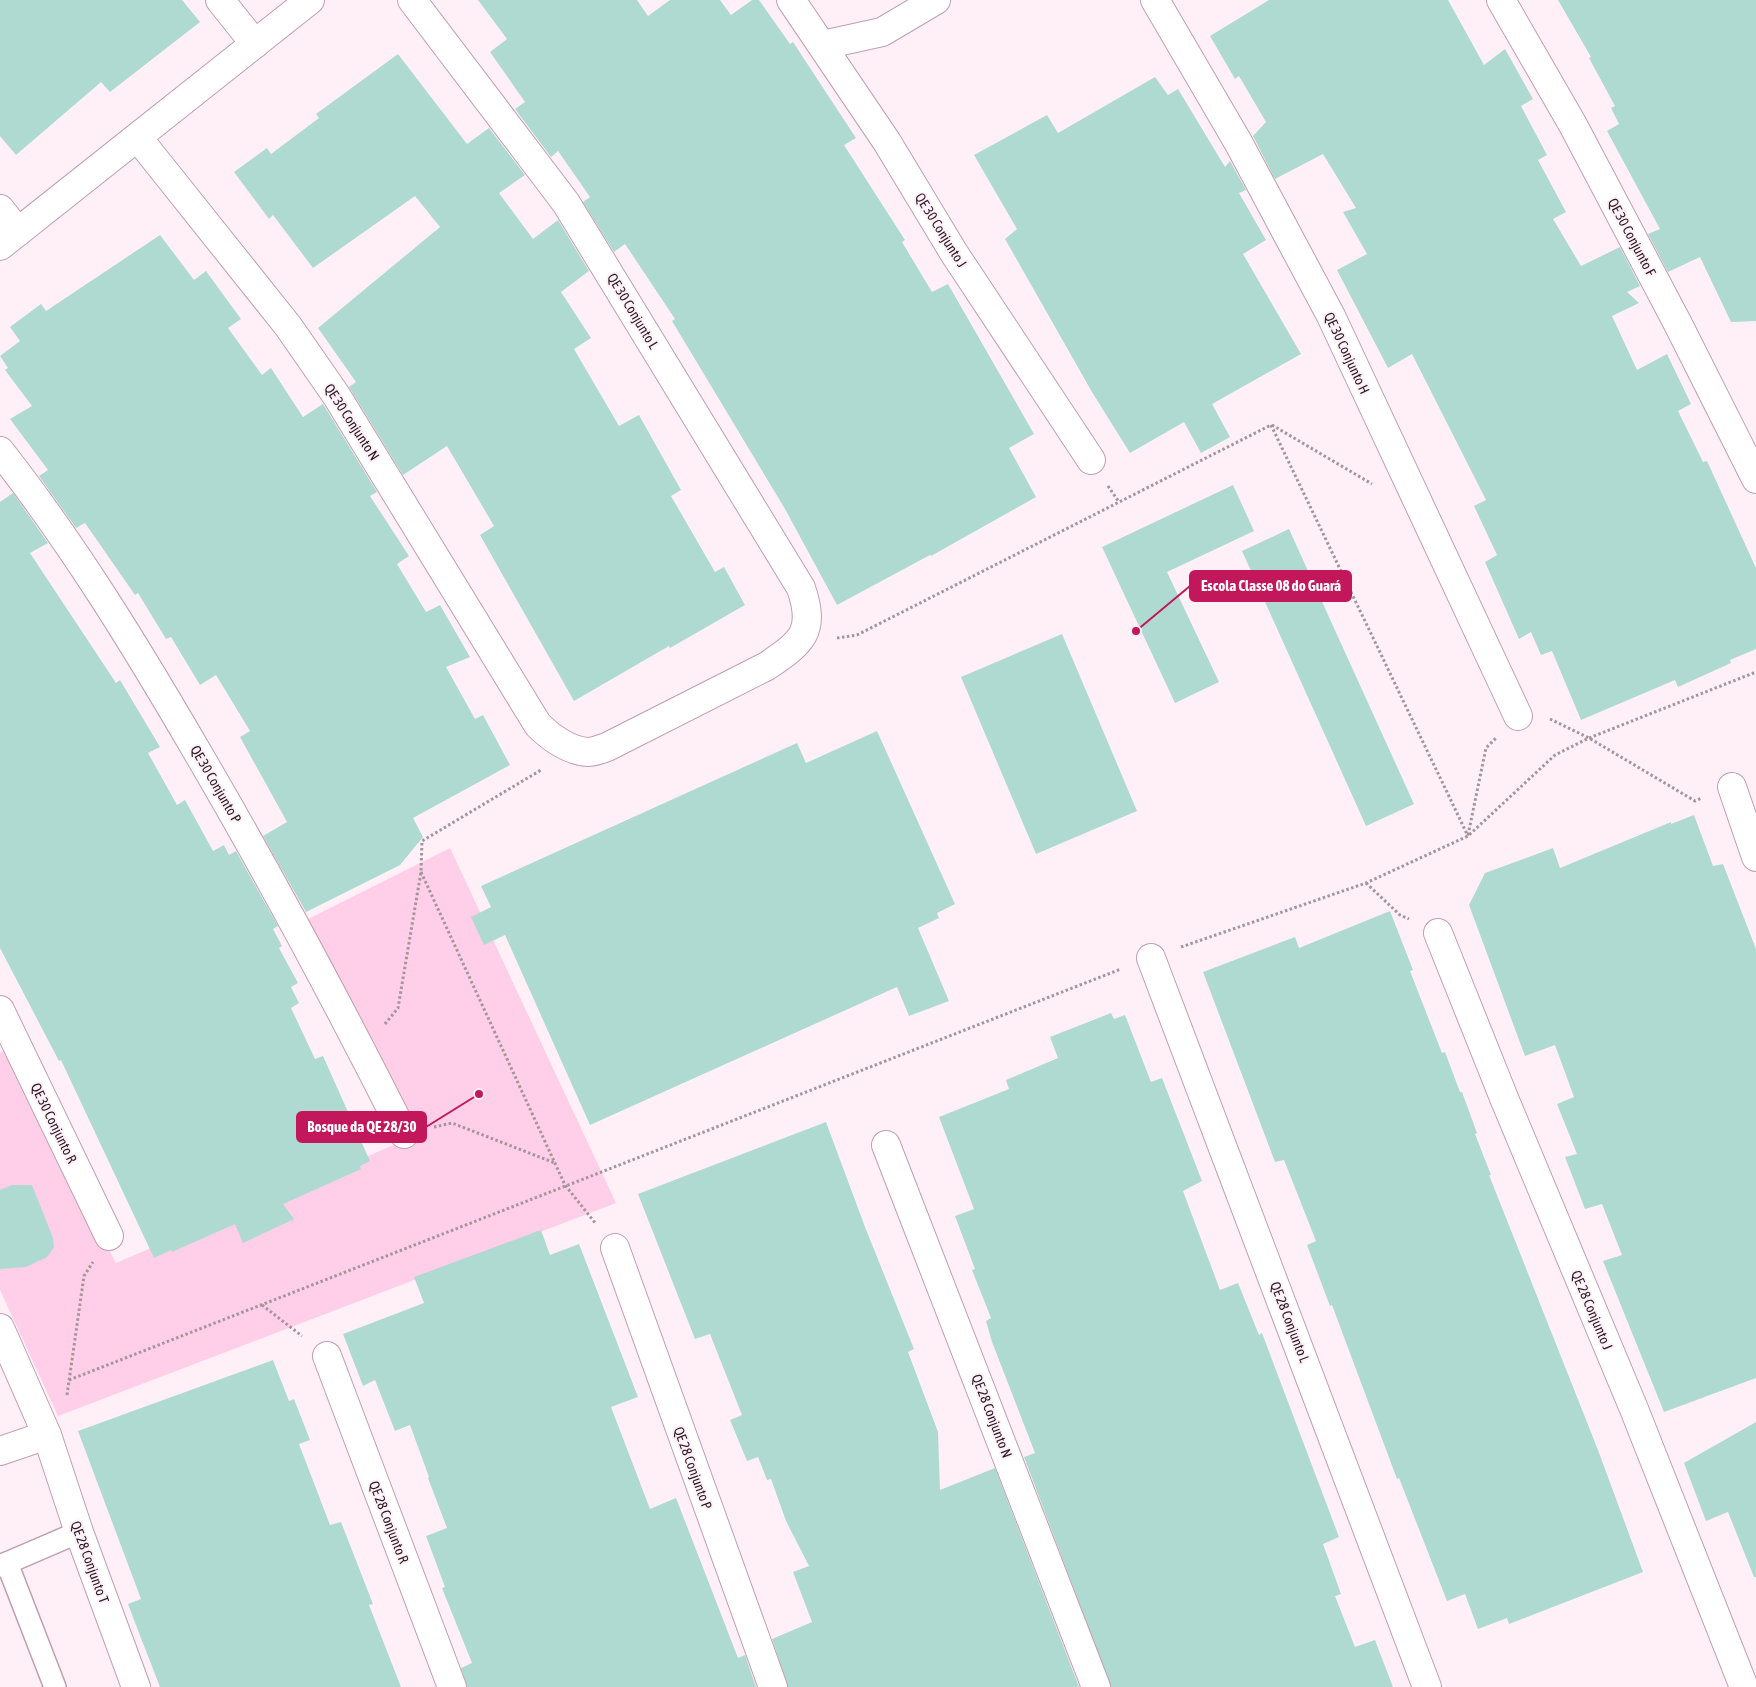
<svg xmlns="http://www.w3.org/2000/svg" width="1756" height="1687" viewBox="0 0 1756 1687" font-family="'Asap Condensed',sans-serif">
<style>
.green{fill:#ffcee8}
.building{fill:#afdad1}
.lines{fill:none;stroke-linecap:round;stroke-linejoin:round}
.service-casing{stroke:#c09eb0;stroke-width:24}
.minor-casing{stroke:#c09eb0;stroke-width:30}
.path{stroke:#a3959c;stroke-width:3;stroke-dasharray:2.5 2.5;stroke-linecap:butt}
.service{stroke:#fff;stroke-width:21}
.minor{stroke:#fff;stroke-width:28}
.labels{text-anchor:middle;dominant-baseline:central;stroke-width:4;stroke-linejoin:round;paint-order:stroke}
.street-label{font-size:14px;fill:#271a21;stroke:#fff0f7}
.leader{fill:none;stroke:#c2185b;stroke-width:2}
.callout-dot{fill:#c2185b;stroke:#fff0f7;stroke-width:2}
.callout{fill:#c2185b;stroke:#c2185b;stroke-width:2}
.callout-label{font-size:15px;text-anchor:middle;font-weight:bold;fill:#fff}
</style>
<rect width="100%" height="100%" fill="#fff0f7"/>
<polygon class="green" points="450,848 616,1203 58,1416 0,1290 0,1053 3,1051 116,1263 415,1136 302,922"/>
<g class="building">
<polygon points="0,0 182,0 200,22 110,92 101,82 16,155 0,136"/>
<polygon points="478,0 637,0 648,16 670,0 720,0 731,15 752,0 759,0 790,44 793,42 856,138 844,145 905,240 902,242 932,292 948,284 1034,434 1009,448 1036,497 931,556 930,555 837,605 785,509 672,321 675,319 625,244 614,252 583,202 590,197 558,151 551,157 515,109 525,102 490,52 507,39"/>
<polygon points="1269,0 1448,0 1484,65 1505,49 1533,99 1521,106 1547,155 1538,160 1566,212 1553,219 1581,266 1620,247 1640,286 1627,292 1639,303 1612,316 1637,370 1667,354 1691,404 1678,411 1703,462 1707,461 1756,568 1756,649 1730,660 1731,663 1678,687 1675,680 1581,720 1552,651 1541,655 1531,632 1519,639 1485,562 1497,555 1474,506 1486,500 1412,354 1388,368 1337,270 1367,254 1343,212 1356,208 1323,154 1275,179 1253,136 1266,122 1239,76 1235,79 1210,36"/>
<polygon points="1558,0 1756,0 1756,321 1731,322 1700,257 1668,272 1648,234 1660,229 1607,131 1619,124 1611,108 1615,106 1589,58 1591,57"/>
<polygon points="398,54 467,144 489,128 525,175 499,193 533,239 558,220 589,271 561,292 591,338 574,349 619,426 639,415 681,490 671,496 715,572 724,567 745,605 670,648 669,646 574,701 480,535 494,526 447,446 403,475 349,387 356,382 318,328 440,227 415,196 313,268 273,215 269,219 234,172 267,148 271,154 319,118 316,114"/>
<polygon points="1155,77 1168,95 1178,89 1225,167 1230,161 1246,190 1239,193 1266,240 1243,254 1301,354 1212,404 1230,437 1201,453 1184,422 1130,453 1092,392 1005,239 1017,229 974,155 1047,115 1058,133"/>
<polygon points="160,235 194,280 206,271 241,319 228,328 262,375 271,368 303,417 323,404 377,492 370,496 409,556 397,564 426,612 440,605 470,657 446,667 475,719 483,715 510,765 413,818 423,837 400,865 306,912 263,836 287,822 240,737 250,731 216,675 200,685 171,637 166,639 138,593 135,595 85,523 76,528 39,476 48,470 10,419 32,406 5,370 8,368 0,356 20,341 10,327 41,304 46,311"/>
<polygon points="1233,485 1254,531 1167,572 1219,682 1175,703 1102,547"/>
<polygon points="13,493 48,543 30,553 116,683 120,680 160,747 148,753 177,805 185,800 213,851 224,845 229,855 236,851 278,926 273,929 282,946 279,948 298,983 291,987 299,1003 291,1008 315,1059 323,1056 370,1161 360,1166 361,1169 283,1204 294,1219 243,1243 235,1224 172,1252 171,1250 154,1258 61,1060 59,1061 0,948 0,502"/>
<polygon points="1289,529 1414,804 1366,826 1242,551"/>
<polygon points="1062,634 1137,811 1036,854 961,677"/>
<polygon points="877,731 955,904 937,913 939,918 918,928 949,1001 909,1016 897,987 590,1125 505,935 484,945 471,917 491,907 481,886 797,743 806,763"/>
<polygon points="1694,815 1713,866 1723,864 1756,949 1756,1378 1664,1412 1603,1261 1622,1255 1602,1204 1585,1209 1565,1157 1577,1154 1557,1104 1574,1097 1555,1045 1525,1056 1469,905 1485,873 1553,848 1560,868 1671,822 1671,824"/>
<polygon points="1390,911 1413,970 1410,971 1442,1053 1445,1052 1460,1092 1462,1092 1477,1133 1475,1134 1491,1175 1489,1175 1598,1450 1643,1572 1509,1624 1507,1618 1478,1629 1465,1594 1447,1601 1399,1478 1397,1479 1332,1305 1330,1306 1307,1245 1316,1241 1284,1160 1275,1162 1203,972 1295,937 1299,948"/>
<polygon points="1111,1013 1114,1019 1125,1015 1151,1082 1162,1078 1202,1181 1183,1191 1220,1290 1238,1283 1259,1335 1262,1333 1339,1537 1323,1544 1341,1594 1335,1596 1355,1647 1375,1640 1393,1687 1111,1687 1024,1457 1035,1453 992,1342 986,1321 991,1318 972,1270 975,1269 955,1216 974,1209 939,1117 1009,1089 1006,1080 1058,1058 1050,1037"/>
<polygon points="826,1122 865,1227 914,1349 908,1352 938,1432 940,1490 995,1468 1079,1687 788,1687 772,1639 812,1622 793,1572 809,1566 786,1521 771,1479 767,1480 758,1457 747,1461 730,1420 742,1415 710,1334 695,1339 638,1194"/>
<polygon points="12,1185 32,1185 53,1238 54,1247 47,1257 26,1267 0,1269 0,1190"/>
<polygon points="541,1230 550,1255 579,1244 638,1397 611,1407 650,1509 676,1498 738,1658 745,1655 756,1687 467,1687 461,1668 472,1663 442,1588 445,1587 426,1536 447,1528 428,1478 429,1477 410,1425 395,1431 375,1380 363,1386 343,1334 424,1303 414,1277"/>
<polygon points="273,1360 289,1401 294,1399 310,1440 299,1444 330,1525 341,1522 373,1604 369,1605 401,1687 160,1687 139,1633 128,1604 141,1599 78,1431"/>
<polygon points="1756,1422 1756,1577 1754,1577 1728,1512 1706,1521 1684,1463"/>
</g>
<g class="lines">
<g class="service-casing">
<g id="service">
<polyline points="7,1563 79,1532"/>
<polyline points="0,1566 7,1563 55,1687"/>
</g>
</g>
<g class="minor-casing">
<g id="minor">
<polyline points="220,0 255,44"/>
<polyline points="791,0 887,142 954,253 1091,460"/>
<polyline points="1155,0 1238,142 1331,316 1518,716"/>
<polyline points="1501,0 1573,125 1678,324 1756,479"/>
<polyline points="823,45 882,32 936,0"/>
<path d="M138 138 288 326 336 395 538 725C550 737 569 751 588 752 594 752 601 749 607 747L767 666C802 642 816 632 801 588L566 203 412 0"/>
<polyline points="0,209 18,232"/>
<polyline points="0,246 310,0"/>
<path d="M0 451C73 544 135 645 195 748 269 874 338 1003 404 1134"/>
<polyline points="1732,787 1756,857"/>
<polyline points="1438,933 1504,1098 1634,1409 1744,1687"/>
<polyline points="1151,958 1427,1687"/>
<polyline points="0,1010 109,1236"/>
<polyline points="886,1145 1096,1687"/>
<polyline points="615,1248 773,1687"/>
<polyline points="0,1328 47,1435 79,1532 136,1687"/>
<polyline points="327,1356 452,1687"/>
<polyline points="0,1451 47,1435"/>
</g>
</g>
<g class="path">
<polyline points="1271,425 1468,836"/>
<polyline points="1272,425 1372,484"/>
<polyline points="1108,486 1119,502"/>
<polyline points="837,638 857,635 1271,425"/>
<polyline points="1550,719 1589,738 1695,801 1702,798"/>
<polyline points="1468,835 1486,748 1496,738"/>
<polyline points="421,872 565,1185 596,1224"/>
<polyline points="1366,883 1400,915 1409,919"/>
<polyline points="1181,947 1366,883 1468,836 1555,755 1589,738 1756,672"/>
<polyline points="385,1024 398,1008 421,872 422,841 541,770"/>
<polyline points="434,1127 452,1123 555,1163"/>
<polyline points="262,1305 302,1336"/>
<polyline points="69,1380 1121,969"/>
<polyline points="67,1395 84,1276 93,1262"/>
</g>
<use href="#service" class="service"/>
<use href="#minor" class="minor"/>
</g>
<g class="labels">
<g class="street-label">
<text transform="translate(941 230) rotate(58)">QE 30 Conjunto J</text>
<text transform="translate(1632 237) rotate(62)">QE 30 Conjunto F</text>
<text transform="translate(633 311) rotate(59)">QE 30 Conjunto L</text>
<text transform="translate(1347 353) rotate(65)">QE 30 Conjunto H</text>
<text transform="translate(352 422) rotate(57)">QE 30 Conjunto N</text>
<text transform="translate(216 784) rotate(60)">QE 30 Conjunto P</text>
<text transform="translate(54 1123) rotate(64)">QE 30 Conjunto R</text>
<text transform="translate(1592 1310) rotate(67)">QE 28 Conjunto J</text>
<text transform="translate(1290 1322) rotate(69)">QE 28 Conjunto L</text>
<text transform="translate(992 1416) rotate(69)">QE 28 Conjunto N</text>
<text transform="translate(693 1468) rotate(70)">QE 28 Conjunto P</text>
<text transform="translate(389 1522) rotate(69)">QE 28 Conjunto R</text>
<text transform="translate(90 1562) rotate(70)">QE 28 Conjunto T</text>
</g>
</g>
<path class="leader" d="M1136 631L1190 586M479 1094L426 1127"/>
<g class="callout-dot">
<circle cx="1136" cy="631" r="5"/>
<circle cx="479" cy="1094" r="5"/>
</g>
<g class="callout">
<rect x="1190" y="571" width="161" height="30" rx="5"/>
<rect x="297" y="1112" width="129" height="30" rx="5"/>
</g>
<g class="callout-label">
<text x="1271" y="591">Escola Classe 08 do Guará</text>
<text x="362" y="1132">Bosque da QE 28/30</text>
</g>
</svg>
